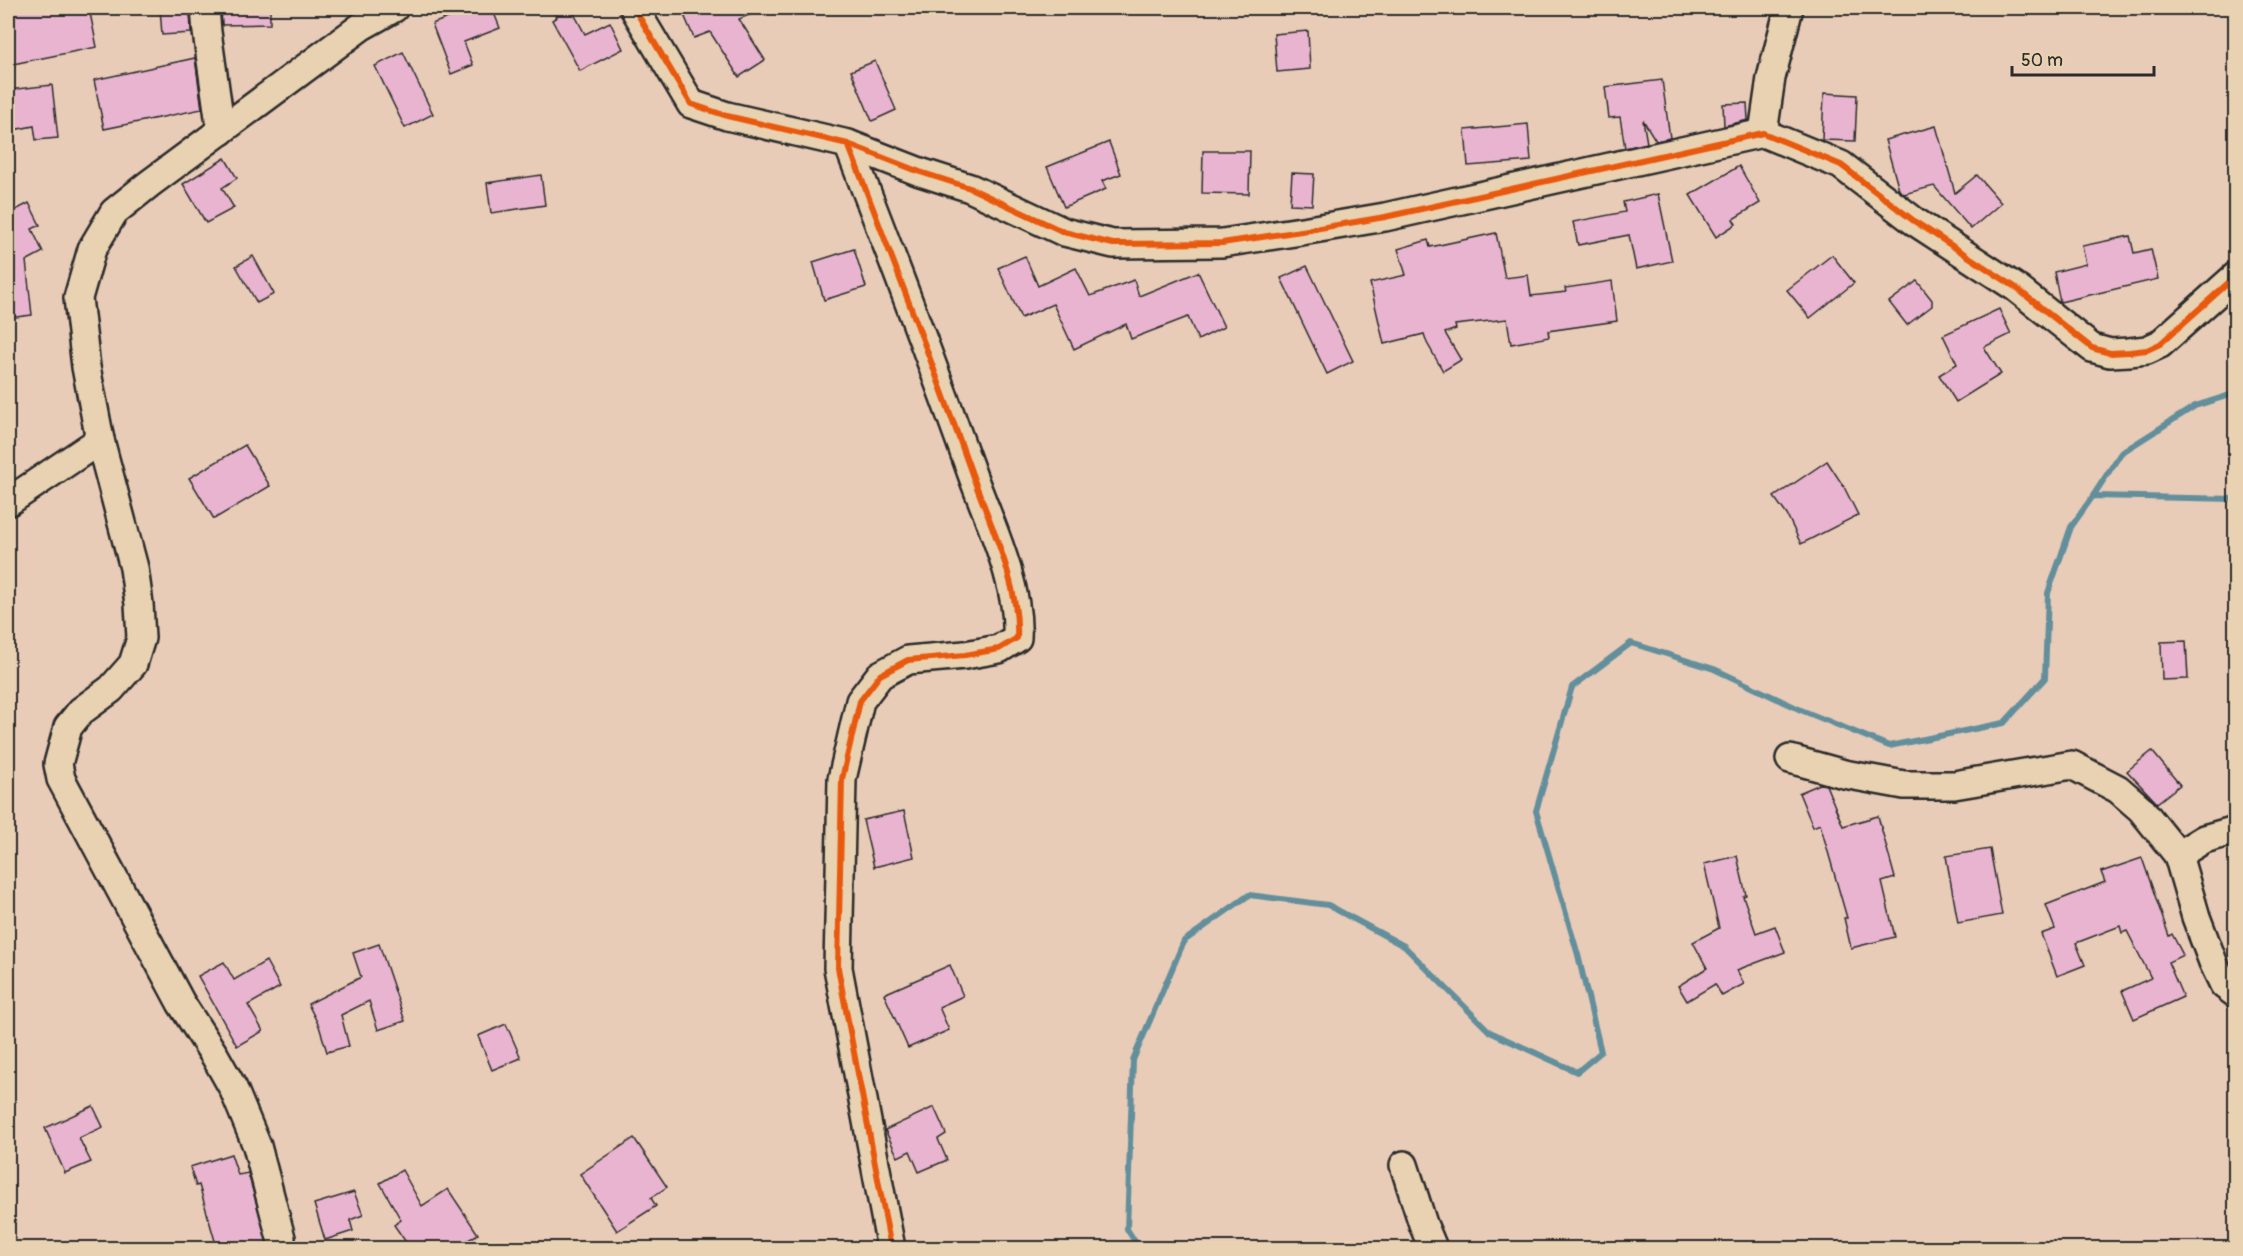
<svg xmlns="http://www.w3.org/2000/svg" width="2243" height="1256" viewBox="0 0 2243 1256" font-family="Pangolin,sans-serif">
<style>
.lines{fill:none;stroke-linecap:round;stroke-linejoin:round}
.stream{stroke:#628f9b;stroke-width:6}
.building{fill:#e8b4cf;stroke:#2b2b2b;stroke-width:1.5}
.minor-casing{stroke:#2b2b2b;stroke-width:32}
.minor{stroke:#e9d2b2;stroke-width:27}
.cycleway-casing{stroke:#e9d2b2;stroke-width:10}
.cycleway{stroke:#e8590c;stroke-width:6}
</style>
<rect width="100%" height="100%" fill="#e9ccb8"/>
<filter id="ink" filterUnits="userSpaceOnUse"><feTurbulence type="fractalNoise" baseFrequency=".0167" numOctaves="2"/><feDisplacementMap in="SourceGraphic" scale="12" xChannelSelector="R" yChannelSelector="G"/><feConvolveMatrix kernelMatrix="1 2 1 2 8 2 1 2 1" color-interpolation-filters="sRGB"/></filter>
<g filter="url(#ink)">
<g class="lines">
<g class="stream">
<polyline points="2093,496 2121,453 2195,406 2236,393"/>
<polyline points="1139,1248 1127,1229 1133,1060 1184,941 1249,895 1328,905 1404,946 1490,1032 1577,1072 1601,1052 1578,955 1536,811 1572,687 1631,643 1714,669 1801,710 1889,746 2004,723 2045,678 2048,593 2071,527 2093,496 2236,499"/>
</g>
</g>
<g class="building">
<polygon points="28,8 89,8 97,47 8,65 8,12"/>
<polygon points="160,8 190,8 191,33 162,35"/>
<polygon points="221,8 270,8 270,24 222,25"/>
<polygon points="474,8 492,8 500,28 464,42 473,65 451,74 432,24"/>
<polygon points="551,8 571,8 585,34 610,22 623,49 580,71 552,20 557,17"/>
<polygon points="681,8 767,8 739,19 765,60 739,77 710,32 694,38"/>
<polygon points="1308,31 1310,69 1277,72 1274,34"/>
<polygon points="403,52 433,114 405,128 375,66"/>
<polygon points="195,58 202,109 104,129 94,80"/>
<polygon points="875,61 896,110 872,121 851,71"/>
<polygon points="1662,80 1670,138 1656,141 1643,120 1647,143 1625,148 1620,117 1609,118 1605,87"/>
<polygon points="52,85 58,138 36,140 34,126 8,131 8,90"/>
<polygon points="1824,93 1857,95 1855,141 1822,140"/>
<polygon points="1747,103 1748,120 1724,126 1723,104"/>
<polygon points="1528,124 1531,161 1468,166 1465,130"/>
<polygon points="1936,126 1955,193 1977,175 2001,203 1971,229 1934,186 1904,194 1899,190 1885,140"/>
<polygon points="1109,142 1121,174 1102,181 1106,189 1064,207 1047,167"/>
<polygon points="1203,151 1250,151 1249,194 1202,193"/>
<polygon points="225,158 237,178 222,188 234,208 206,223 183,184"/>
<polygon points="1739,166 1760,203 1733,219 1736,224 1716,237 1690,195"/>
<polygon points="1292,173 1314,174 1312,205 1290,204"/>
<polygon points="541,175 545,205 491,213 487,183"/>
<polygon points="1658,194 1672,261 1636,269 1629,235 1578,245 1573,222 1625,212 1623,202"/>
<polygon points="29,203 40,225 32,229 43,252 26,261 32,315 8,318 8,214"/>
<polygon points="1496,233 1505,278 1528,275 1531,296 1566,292 1565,288 1612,281 1617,321 1548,331 1549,337 1511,344 1507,319 1455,325 1456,329 1445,333 1461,360 1443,371 1427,343 1424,334 1384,344 1370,283 1406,275 1398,249 1428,240 1430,247"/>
<polygon points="2130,236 2134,253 2151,249 2158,279 2060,302 2054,272 2086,264 2082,246"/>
<polygon points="854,249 866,287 824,300 813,262"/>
<polygon points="1832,255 1854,283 1810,318 1787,290"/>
<polygon points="253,256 274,294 257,303 236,266"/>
<polygon points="1025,256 1038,286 1076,268 1090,296 1134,280 1139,296 1198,272 1224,327 1198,340 1188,317 1131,339 1126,324 1074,349 1053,304 1021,318 998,268"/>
<polygon points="1307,266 1353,361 1327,374 1281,278"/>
<polygon points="1917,281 1932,300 1932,306 1907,325 1889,302"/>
<polygon points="1999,309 2011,334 1984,347 2001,374 1956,402 1939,375 1957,364 1943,335"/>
<polygon points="245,445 270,486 214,519 189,478"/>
<polygon points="1827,461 1844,487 1858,515 1801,544 1787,515 1774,497"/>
<polygon points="2186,641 2188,679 2162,680 2161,642"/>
<polygon points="2152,751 2180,785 2157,803 2127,771"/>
<polygon points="1820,784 1826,785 1843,826 1878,816 1895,878 1882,882 1895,937 1851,948 1844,918 1847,918 1820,824 1813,827 1799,793"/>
<polygon points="904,811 914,857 874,867 863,820"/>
<polygon points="1990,849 2002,915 1958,923 1946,856"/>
<polygon points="1737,856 1746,895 1743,896 1756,933 1775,926 1785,952 1737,970 1744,984 1722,996 1715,984 1687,1001 1678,986 1707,968 1693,942 1719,928 1704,864"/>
<polygon points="2142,858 2169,936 2172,934 2183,955 2168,962 2183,997 2134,1019 2122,991 2151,978 2127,931 2122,933 2120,926 2076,943 2085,965 2057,976 2041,934 2055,929 2046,905 2105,882 2101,872"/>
<polygon points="379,944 405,1021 378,1030 369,1001 341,1015 349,1046 327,1052 319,1026 308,1004 361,977 353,953"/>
<polygon points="266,961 280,987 248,1005 263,1031 237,1046 198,976 224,962 234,980"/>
<polygon points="950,965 963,996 939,1007 949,1030 908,1048 884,994"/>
<polygon points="506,1024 521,1058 492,1070 478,1036"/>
<polygon points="93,1106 103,1127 79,1138 91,1162 65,1173 45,1128"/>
<polygon points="934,1107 946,1134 938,1139 947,1160 919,1172 910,1151 898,1157 885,1130"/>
<polygon points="634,1138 667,1187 651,1198 656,1206 617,1231 580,1174"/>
<polygon points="231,1154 238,1175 248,1173 269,1247 217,1248 199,1185 196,1186 190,1167"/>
<polygon points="402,1170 422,1206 448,1189 478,1234 456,1248 410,1248 394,1225 401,1220 380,1183"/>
<polygon points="354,1192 363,1215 350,1220 353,1231 325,1240 314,1204"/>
</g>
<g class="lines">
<g class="minor-casing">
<g id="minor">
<polyline points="205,8 207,32 221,131"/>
<polyline points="634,8 691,104 727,116 848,144 920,172 970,188 1064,232 1113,244 1222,243 1308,230 1385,217 1763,133 1841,165 1914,221 2015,287 2092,348 2110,353 2129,352 2147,350 2160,344 2236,276"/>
<polyline points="1763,133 1771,78 1789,8"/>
<path d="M848 144C891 254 933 365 973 477 991 526 1020 586 1017 638L999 649 965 655 908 660 880 675 860 701 842 779 838 968 891 1248"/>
<polyline points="100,440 134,568 139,604 141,638 133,664 111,689 81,711 68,727 58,764 61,779 181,1003 215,1056 233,1088 257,1146 281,1238"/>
<polyline points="8,502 100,440 86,367 78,298 92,249 114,212 149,184 362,26 394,8"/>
<polyline points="1790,759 1844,774 1904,785 1954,785 2072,765 2118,789 2141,809 2178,855"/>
<polyline points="2236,830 2204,839 2178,855 2196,917 2213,962 2224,985 2236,994"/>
<polyline points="1404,1165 1423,1224 1433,1248"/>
</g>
</g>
<use href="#minor" class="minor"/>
<g class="cycleway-casing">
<g id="cycleway">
<polyline points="634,8 691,104 727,116 848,144 920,172 970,188 1064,232 1113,244 1222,243 1308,230 1385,217 1763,133 1841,165 1914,221 2015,287 2092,348 2110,353 2129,352 2147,350 2160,344 2236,276"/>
<path d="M848 144C891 254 933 365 973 477 991 526 1020 586 1017 638L999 649 965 655 908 660 880 675 860 701 842 779 838 968 891 1248"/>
</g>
</g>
<use href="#cycleway" class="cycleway"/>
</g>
</g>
<rect width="2243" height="1256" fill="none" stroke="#e9d2b2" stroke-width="30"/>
<rect x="15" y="15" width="2213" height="1226" fill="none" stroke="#2b2b2b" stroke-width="2" filter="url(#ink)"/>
<path d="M2012 66v9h142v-9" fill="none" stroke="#2b2b2b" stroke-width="3"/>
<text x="2021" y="66" font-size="18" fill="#2b2b2b" stroke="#e9d2b2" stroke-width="4.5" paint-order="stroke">50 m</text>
</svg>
